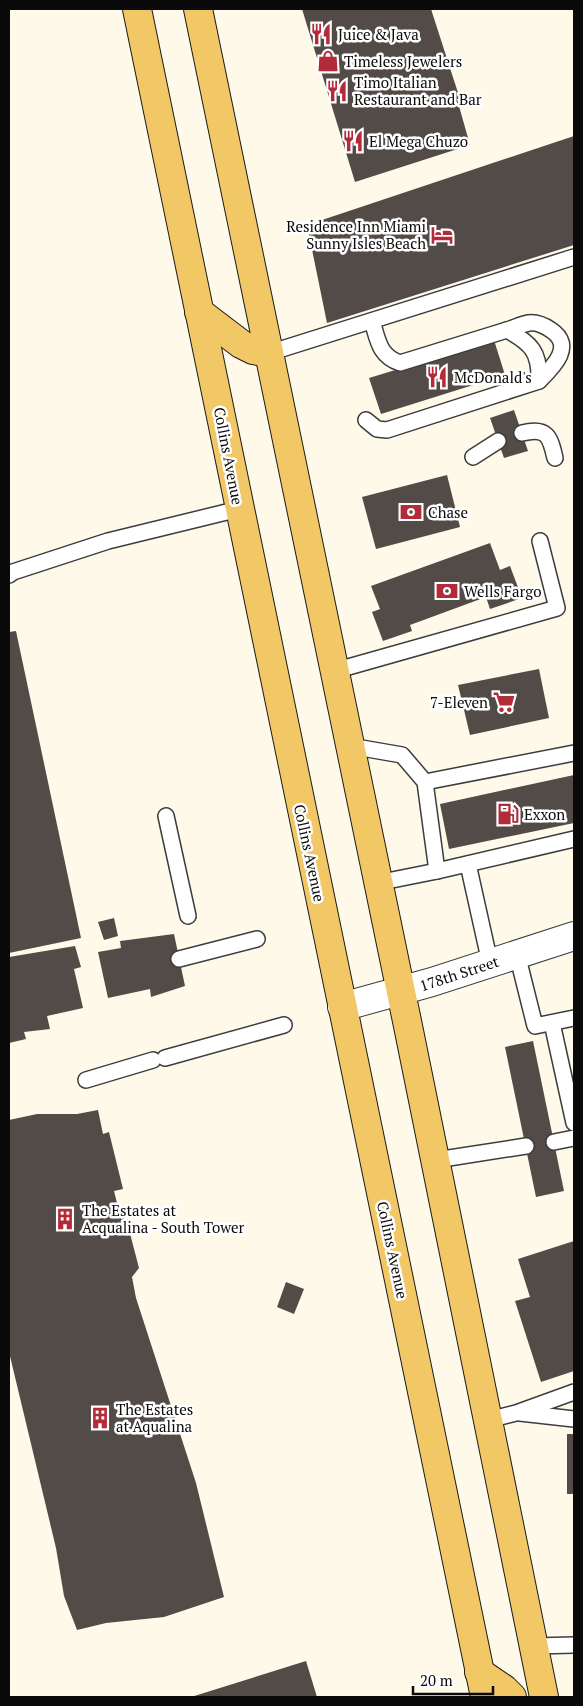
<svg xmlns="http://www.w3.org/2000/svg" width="583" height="1706" viewBox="0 0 583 1706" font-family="'PT Serif',serif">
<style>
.building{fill:#524b47}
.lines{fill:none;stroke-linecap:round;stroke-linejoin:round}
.lane-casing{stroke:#3d3d3d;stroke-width:18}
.street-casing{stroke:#3d3d3d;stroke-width:30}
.primary-casing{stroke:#1b1b1b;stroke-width:30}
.lane{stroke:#fff;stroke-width:15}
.street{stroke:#fff;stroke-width:28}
.primary{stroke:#f2c765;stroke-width:28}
.labels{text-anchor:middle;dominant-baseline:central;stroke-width:5;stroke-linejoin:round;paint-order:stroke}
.poi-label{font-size:15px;fill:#0a0a0a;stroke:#fff;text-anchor:start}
.street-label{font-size:15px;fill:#0a0a0a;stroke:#fff}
</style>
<rect width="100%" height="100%" fill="#fef9e9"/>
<g class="building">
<polygon points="302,9 431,9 460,99 457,99 470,145 355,182"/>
<polygon points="574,136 574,245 327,323 307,225"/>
<polygon points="494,340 505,375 381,414 369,378"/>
<polygon points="514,410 528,451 504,458 490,418"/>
<polygon points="447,475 460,527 376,549 362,497"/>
<polygon points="490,543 500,570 510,566 522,598 490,609 486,597 410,625 412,631 383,641 372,612 380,609 371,586"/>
<polygon points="16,631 81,938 9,953 9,632"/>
<polygon points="539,669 549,718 470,735 458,685"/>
<polygon points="574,775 574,823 449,849 440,804"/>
<polygon points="114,918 118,936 104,940 98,922"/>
<polygon points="174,934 185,986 151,997 150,989 108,998 98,952 121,948 120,941"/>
<polygon points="75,946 81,967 74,969 83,1008 47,1016 50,1029 24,1032 26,1039 9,1043 9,957"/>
<polygon points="533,1041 564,1191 536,1197 505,1047"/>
<polygon points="98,1110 103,1134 109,1132 123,1189 114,1191 121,1219 124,1218 125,1223 127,1222 139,1268 132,1277 136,1298 196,1483 224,1597 164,1617 106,1623 77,1630 64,1596 56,1548 9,1352 9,1120 37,1114 77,1114"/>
<polygon points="574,1241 574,1371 541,1382 515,1301 530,1297 518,1259"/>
<polygon points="286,1282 304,1289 294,1314 277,1307"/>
<rect x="567" y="1434" width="7" height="60"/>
<polygon points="306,1661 317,1697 191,1697"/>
</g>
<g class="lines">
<g class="lane-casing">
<g id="lane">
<path d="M507 330C514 328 522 324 529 323 537 322 545 326 551 330 575 346 553 367 539 381"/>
<polyline points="269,353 574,257"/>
<path d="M366 420 377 429 387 430 539 381C540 352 531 343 507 330L400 363C379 356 378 340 372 321"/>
<path d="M522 433C547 427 550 436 555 458"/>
<polyline points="473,457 498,441"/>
<polyline points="9,575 13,572 108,541 239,509"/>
<polyline points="334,671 557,608 540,541"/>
<polyline points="350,746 402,755 425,782 437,871"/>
<polyline points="425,782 574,753"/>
<polyline points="166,816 188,916"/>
<polyline points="468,864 490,963"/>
<polyline points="377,883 437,871 574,839"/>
<polyline points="517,954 535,1026 574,1018"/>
<polyline points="179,959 257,939"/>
<polyline points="552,1023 574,1123"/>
<polyline points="165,1058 284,1025"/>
<polyline points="86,1080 153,1060"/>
<polyline points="554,1142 574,1138"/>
<polyline points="436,1160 526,1146"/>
<polyline points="520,1413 574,1419"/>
<polyline points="488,1420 516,1413 574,1392"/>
<polyline points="534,1646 574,1645"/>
</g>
</g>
<g class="street-casing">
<polyline id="street" points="342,1007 432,982 574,936"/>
</g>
<g class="primary-casing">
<g id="primary">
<polyline points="137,9 485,1697"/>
<polyline points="198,9 408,1026 544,1697"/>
<polyline points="199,312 241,344 253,350 269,353"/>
<polyline points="479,1672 504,1689 512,1697"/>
</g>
</g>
<use href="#lane" class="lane"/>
<use href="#street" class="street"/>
<use href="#primary" class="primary"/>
</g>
<defs>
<g id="restaurant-bare" transform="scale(1.725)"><path d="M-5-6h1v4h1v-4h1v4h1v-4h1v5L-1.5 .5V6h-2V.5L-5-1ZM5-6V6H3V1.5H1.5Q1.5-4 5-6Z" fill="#b32a39" stroke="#fff" stroke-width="2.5" paint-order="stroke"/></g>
<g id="shop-bare" transform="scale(1.725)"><path d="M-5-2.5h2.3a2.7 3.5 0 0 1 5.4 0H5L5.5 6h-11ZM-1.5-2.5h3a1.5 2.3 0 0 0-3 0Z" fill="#b32a39" stroke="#fff" stroke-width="2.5" paint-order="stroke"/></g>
<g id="hotel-bare" transform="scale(1.725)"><path d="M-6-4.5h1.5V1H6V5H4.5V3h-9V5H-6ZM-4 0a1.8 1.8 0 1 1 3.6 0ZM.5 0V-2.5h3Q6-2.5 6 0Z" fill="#b32a39" stroke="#fff" stroke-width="2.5" paint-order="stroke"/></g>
<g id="bank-bare" transform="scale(1.725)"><path d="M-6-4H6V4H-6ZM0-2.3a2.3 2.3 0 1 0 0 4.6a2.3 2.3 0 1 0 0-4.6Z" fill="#b32a39" stroke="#fff" stroke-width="2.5" paint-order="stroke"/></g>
<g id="supermarket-bare" transform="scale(1.725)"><path d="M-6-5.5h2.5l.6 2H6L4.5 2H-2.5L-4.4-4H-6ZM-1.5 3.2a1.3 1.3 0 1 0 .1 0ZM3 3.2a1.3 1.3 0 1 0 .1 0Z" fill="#b32a39" stroke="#fff" stroke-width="2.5" paint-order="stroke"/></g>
<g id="fuel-bare" transform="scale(1.725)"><path d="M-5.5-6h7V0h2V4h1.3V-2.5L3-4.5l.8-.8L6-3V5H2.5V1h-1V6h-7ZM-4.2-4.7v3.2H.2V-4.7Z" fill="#b32a39" stroke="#fff" stroke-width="2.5" paint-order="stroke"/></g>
<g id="building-bare" transform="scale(1.725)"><path d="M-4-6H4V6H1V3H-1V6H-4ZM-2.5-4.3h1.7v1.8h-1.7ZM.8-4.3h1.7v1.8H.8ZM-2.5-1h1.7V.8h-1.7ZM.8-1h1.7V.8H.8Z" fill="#b32a39" stroke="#fff" stroke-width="2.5" paint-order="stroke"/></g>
</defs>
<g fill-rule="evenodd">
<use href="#restaurant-bare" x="321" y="34"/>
<use href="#shop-bare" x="328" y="61"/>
<use href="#restaurant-bare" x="337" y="91"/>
<use href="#restaurant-bare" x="353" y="141"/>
<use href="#hotel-bare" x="442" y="235"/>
<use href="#restaurant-bare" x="437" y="377"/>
<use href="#bank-bare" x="411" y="512"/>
<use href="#bank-bare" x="447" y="591"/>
<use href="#supermarket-bare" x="504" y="702"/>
<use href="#fuel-bare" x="508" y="814"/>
<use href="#building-bare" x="65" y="1219"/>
<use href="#building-bare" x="100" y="1418"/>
</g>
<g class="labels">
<g class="poi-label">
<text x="338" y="34">Juice &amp; Java</text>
<text x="344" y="61">Timeless Jewelers</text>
<text x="354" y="82">Timo Italian<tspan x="354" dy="17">Restaurant and Bar</tspan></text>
<text x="369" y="141">El Mega Chuzo</text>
<text x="426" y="226" text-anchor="end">Residence Inn Miami<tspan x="426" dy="17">Sunny Isles Beach</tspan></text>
<text x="454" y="377">McDonald's</text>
<text x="428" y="512">Chase</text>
<text x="464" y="591">Wells Fargo</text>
<text x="488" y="702" text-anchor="end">7-Eleven</text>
<text x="524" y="814">Exxon</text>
<text x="82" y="1210">The Estates at<tspan x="82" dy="17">Acqualina - South Tower</tspan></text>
<text x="116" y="1409">The Estates<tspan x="116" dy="17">at Aqualina</tspan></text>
</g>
<g class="street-label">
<text transform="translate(229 456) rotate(79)">Collins Avenue</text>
<text transform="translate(310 853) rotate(78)">Collins Avenue</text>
<text transform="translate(459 973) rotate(-18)">178th Street</text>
<text transform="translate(393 1250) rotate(78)">Collins Avenue</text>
</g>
</g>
<rect width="583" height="1706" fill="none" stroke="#0a0a0a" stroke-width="20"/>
<path d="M413 1686v8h80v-8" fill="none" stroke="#0a0a0a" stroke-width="2.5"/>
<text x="420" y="1686" font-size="15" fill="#0a0a0a" stroke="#ffffff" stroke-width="4" paint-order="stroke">20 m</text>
</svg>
